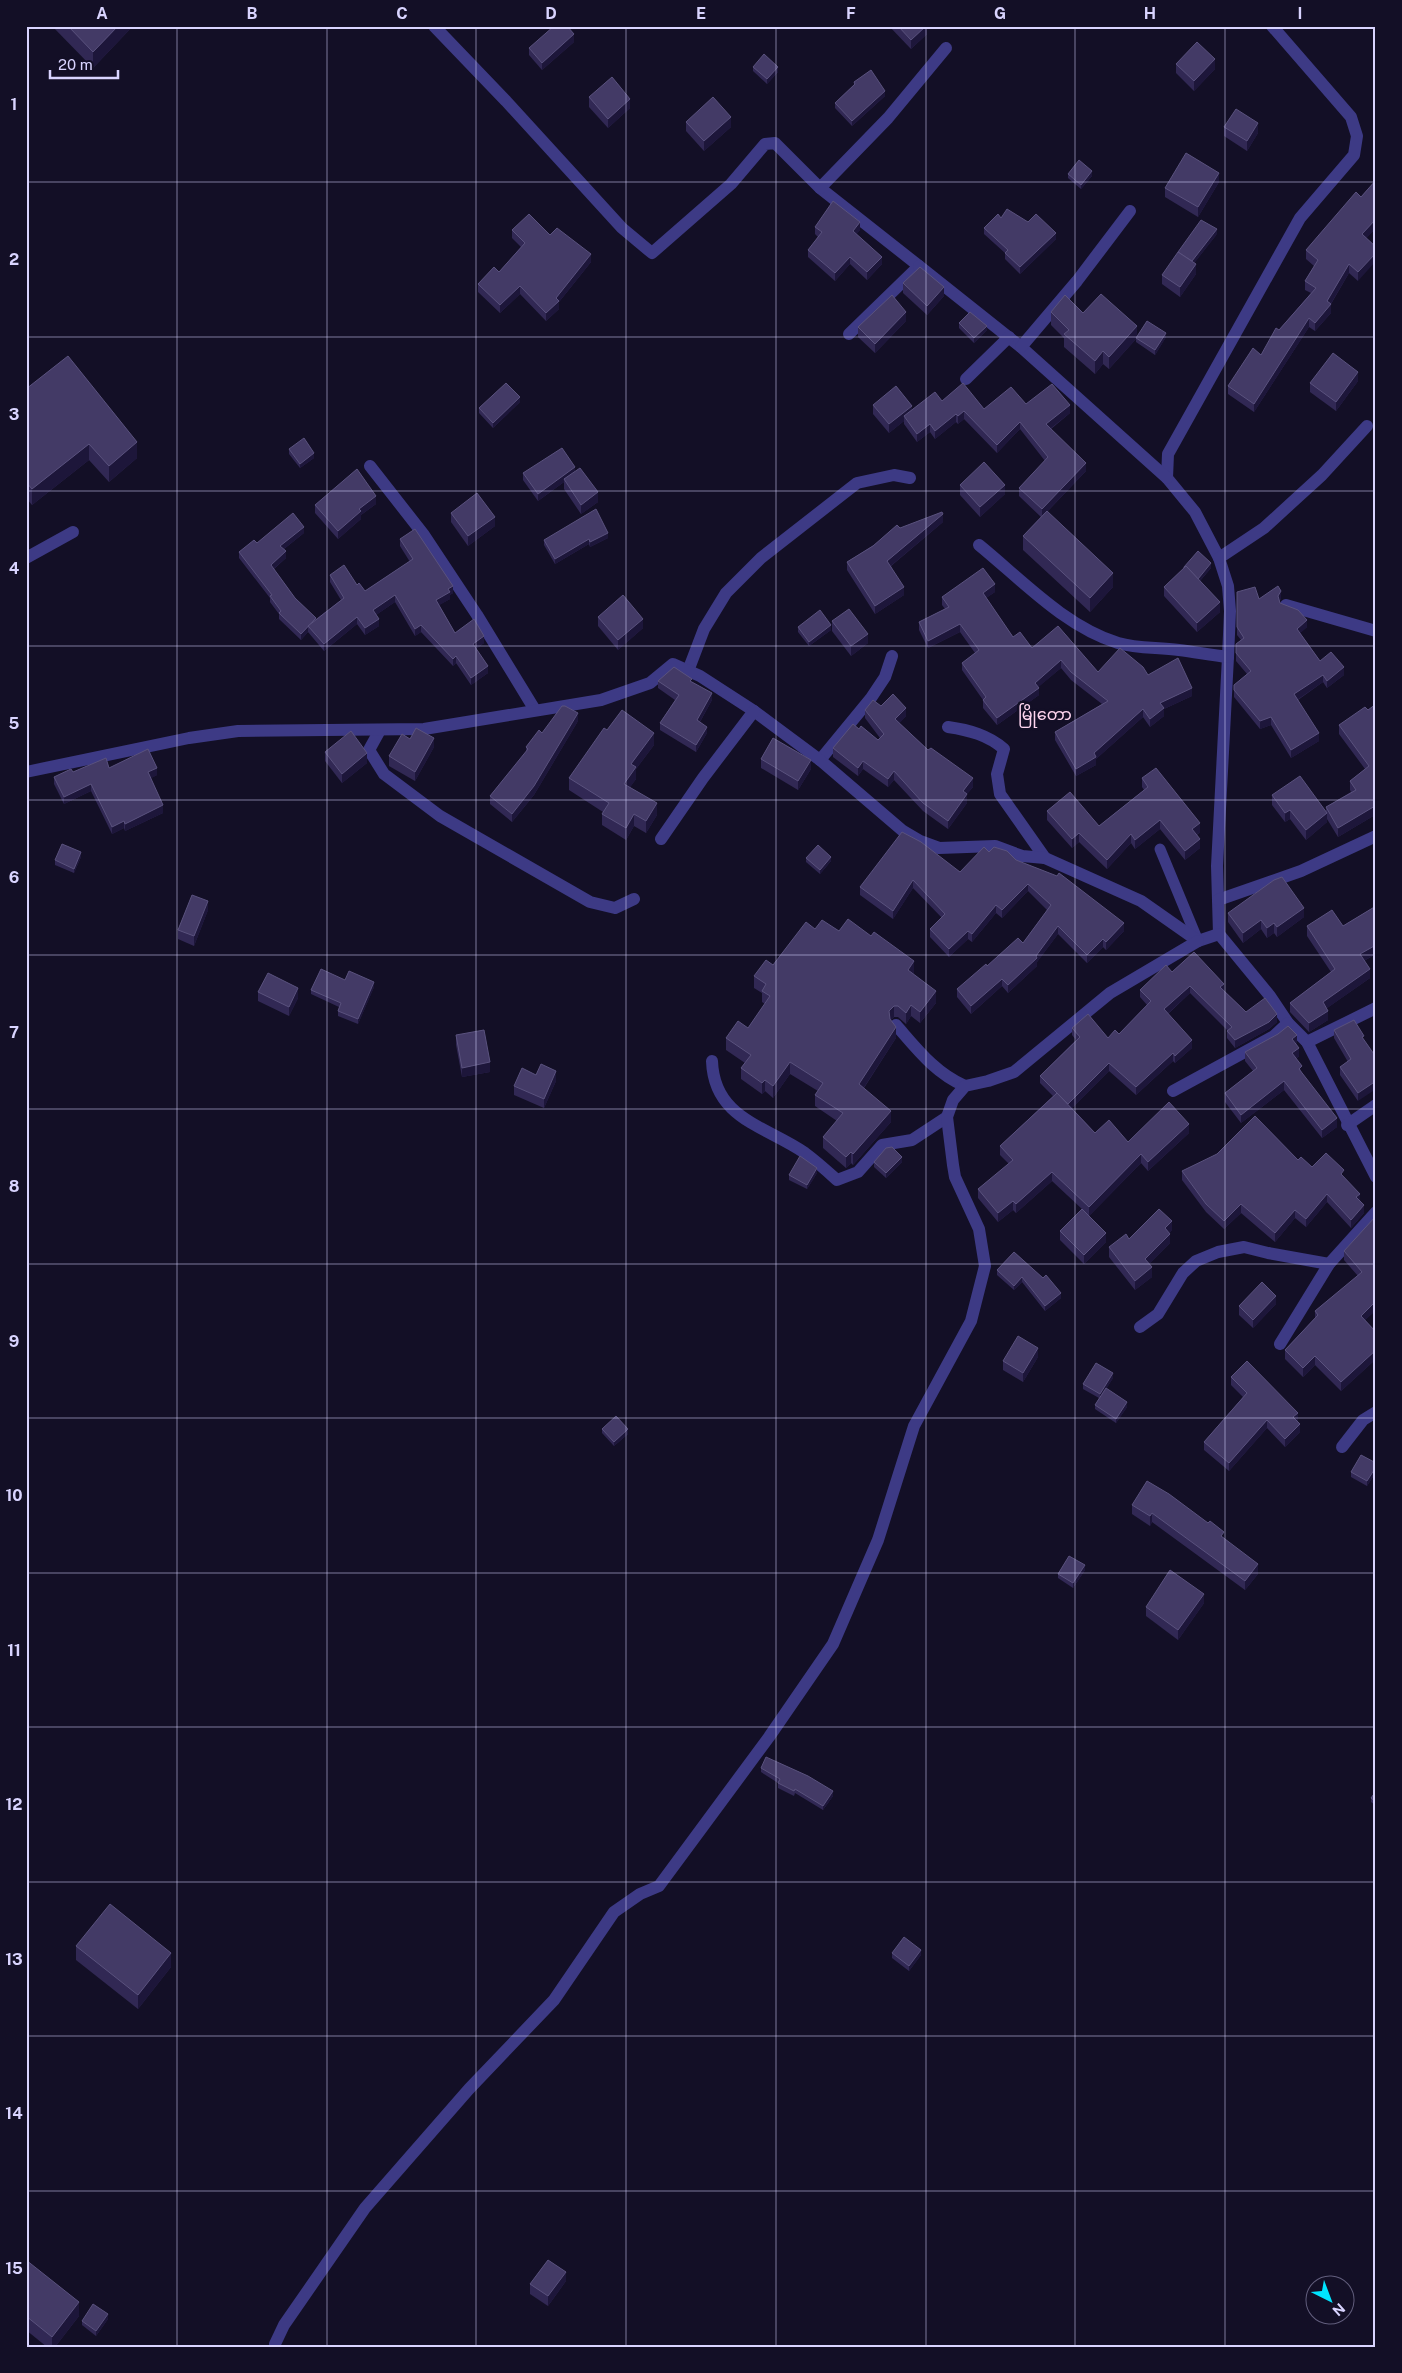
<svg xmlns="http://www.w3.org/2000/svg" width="1402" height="2373" viewBox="0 0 1402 2373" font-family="'Public Sans','Noto Sans Myanmar',sans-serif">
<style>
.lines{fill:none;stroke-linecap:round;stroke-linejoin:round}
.lane{stroke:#3d3a85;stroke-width:11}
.street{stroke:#3d3a85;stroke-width:12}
.wall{fill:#312854}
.shaded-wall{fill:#1d163a}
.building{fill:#433a66;stroke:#5a527e}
.grid{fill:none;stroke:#d9d4ff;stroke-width:1;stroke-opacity:0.55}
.labels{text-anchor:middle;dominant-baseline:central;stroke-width:5;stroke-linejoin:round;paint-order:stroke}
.quarter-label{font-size:16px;fill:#ffd6f0;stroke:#130f26}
.neatline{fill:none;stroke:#d9d4ff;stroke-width:2}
.grid-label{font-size:16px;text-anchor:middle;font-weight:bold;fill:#d9d4ff}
</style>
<rect width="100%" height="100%" fill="#130f26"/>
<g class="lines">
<polyline class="lane" points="1160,849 1198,941"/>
<g class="street">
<polyline points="434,26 506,101 622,228 652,253 731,184 765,144 775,143 820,188 919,266 849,334"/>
<polyline points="1272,26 1351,117 1357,136 1354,155 1300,218 1168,454 1167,478 1195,512 1219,558 1228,586 1230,611 1228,657 1217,866 1219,934 1270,996 1288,1023 1307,1042 1376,1177"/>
<polyline points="820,188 888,118 946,48"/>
<polyline points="919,266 1021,347 1167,478"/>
<polyline points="1021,347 1077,281 1130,211"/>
<polyline points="966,379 1009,337"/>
<polyline points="370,466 424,535 477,615 535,710"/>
<path d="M979 545C1022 580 1064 626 1118 643 1138 649 1158 647 1179 650 1195 652 1211 655 1228 657"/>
<polyline points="26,558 73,532"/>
<polyline points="1219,558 1264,528 1322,475 1367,426"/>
<polyline points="1286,605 1376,631"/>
<polyline points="688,671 704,629 726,593 761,558 857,483 894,475 910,478"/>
<path d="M948 727C969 730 988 735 1004 749L997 774 1000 794 1045 858"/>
<polyline points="380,730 369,750 384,774 440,816 590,902 615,908 634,899"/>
<polyline points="820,760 871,698 885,677 892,656"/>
<polyline points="26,772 189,738 238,731 424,729 601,700 650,683 673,664 700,676 754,711 820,760 903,831 920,841 939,848 995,846 1022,856 1045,858 1141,901 1198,941 1219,934"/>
<polyline points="661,839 703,778 754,711"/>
<polyline points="1218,900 1301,871 1376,836"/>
<path d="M896 1025C917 1049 935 1073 965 1086"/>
<polyline points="1307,1042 1376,1008"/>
<path d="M712 1061C714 1119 766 1126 805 1153 816 1161 827 1171 837 1180L858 1172 882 1145 912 1140 947 1117"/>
<polyline points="1173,1091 1274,1036 1288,1023"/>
<polyline points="1347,1125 1376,1105"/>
<polyline points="1140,1327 1158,1314 1183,1273 1196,1261 1218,1252 1244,1247 1268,1253 1329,1264"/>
<polyline points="1280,1344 1329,1264 1376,1212"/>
<polyline points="1342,1447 1363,1420 1376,1412"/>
<polyline points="275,2344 284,2325 365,2208 469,2089 554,2000 614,1912 640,1894 659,1886 769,1737 833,1644 878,1540 914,1426 971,1321 985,1266 979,1229 955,1177 953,1165 947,1117 953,1100 965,1086 988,1081 1014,1072 1110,993 1198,941"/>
</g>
</g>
<g class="wall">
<polygon points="52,26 133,26 93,68"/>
<polygon points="889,26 927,26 927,34 911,49"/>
<polygon points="574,42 542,70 529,55 529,48"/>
<polygon points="1176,64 1215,69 1194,91 1176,73"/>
<polygon points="753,67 778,72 767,84 753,71"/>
<polygon points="854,82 885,96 852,126 835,108 835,103 854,85"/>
<polygon points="589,97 630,108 608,128 589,107"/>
<polygon points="686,122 731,127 704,151 686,131"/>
<polygon points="1224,127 1258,133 1247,151 1224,136"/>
<polygon points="1068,174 1092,176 1081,189 1068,178"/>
<polygon points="1376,180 1376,228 1366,238 1358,281 1349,273 1331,304 1331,313 1315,331 1309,327 1254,412 1228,394 1228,386 1261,355 1279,330 1311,293 1305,290 1305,281 1314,266 1306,259 1306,250 1361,197"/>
<polygon points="1219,182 1198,217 1165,197 1165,188"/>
<polygon points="1001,218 1056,239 1020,274 1005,259 1005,253 984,234 984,228"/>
<polygon points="815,227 860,230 856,234 882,264 867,280 850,264 835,281 808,257 808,250 818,237 815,234"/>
<polygon points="512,230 550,235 591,262 559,302 559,309 546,321 520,294 500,313 478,292 478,284 499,272 521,247 512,238"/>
<polygon points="1217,234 1194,263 1196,274 1180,297 1162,284 1162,275"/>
<polygon points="903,283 944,296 927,315 903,293"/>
<polygon points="1051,312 1083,313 1137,337 1166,337 1155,355 1136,342 1136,339 1109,369 1103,364 1095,374 1064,347 1064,338 1051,325"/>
<polygon points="906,321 875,353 858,337 858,327"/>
<polygon points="959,323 987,330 974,343 959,328"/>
<polygon points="1358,381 1336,411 1310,392 1310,383"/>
<polygon points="26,389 137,458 109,482 89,460 32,505 26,498"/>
<polygon points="942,401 984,409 1026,404 1070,413 1051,429 1086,471 1047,512 1113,587 1090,612 1023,550 1023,536 1041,517 1019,496 1019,488 1045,461 1020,429 997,453 964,419 958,424 956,422 935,439 930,432 917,442 904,424 904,421 889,433 873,414 873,405 912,410"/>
<polygon points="520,402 493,428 479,413 479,408"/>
<polygon points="289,449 314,458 300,468 289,454"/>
<polygon points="575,472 598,502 581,514 564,489 564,482 538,501 523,480 523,473"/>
<polygon points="960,485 1005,494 980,517 960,495"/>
<polygon points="376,504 361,515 361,519 338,539 315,513 315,505"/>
<polygon points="451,513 495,526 468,546 451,522"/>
<polygon points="943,522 891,566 904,595 875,614 847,570 847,562 900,528"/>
<polygon points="304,533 284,549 286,558 274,569 295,598 316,619 341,600 330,582 330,575 357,585 365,591 410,562 400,546 400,539 453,593 450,595 450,599 439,605 455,633 484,643 476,649 488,673 471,685 456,663 453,666 421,632 415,636 395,602 376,615 379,626 365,635 357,624 324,651 308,632 301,640 279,619 279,614 270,602 270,598 239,558 239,552 257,543"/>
<polygon points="608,538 590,547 589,544 555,564 544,545 544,540"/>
<polygon points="1184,567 1211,568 1200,581 1220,612 1197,632 1164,596 1164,587 1184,569"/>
<polygon points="995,592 986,598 1013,637 1032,648 1098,672 1148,675 1192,696 1164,709 1164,716 1150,727 1143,717 1096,759 1096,765 1076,776 1055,740 1055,732 1102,704 1071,680 1061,668 1038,687 1039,695 997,725 983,708 983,700 962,670 962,663 975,653 960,632 928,648 919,630 919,622 945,609 942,605 942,597"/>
<polygon points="1237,592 1259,599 1281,599 1279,601 1280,603 1307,627 1300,633 1320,661 1344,675 1327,688 1323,682 1298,700 1319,741 1291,758 1271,725 1260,729 1234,697 1234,685 1247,674 1236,661 1236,644 1241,640 1237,635"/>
<polygon points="598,617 643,628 618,650 598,626"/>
<polygon points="832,621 868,643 851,656 832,631"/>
<polygon points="798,627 831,630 809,646 798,632"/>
<polygon points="658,681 692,682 712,700 700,722 707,733 696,752 660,730 660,723 675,700 658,688"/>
<polygon points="1376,704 1376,816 1375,815 1338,837 1327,819 1327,822 1306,840 1290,819 1285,822 1272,805 1272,795 1326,811 1326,807 1351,792 1350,790 1350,781 1365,769 1339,734 1339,725 1368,710"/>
<polygon points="881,706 906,716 899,723 928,750 973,787 967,794 967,803 948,829 923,811 894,780 888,787 863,769 858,776 833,757 833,748 859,729 878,740 880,738 865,718 865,710"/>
<polygon points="578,721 534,795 512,822 490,804 490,796 526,752 526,747 542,733"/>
<polygon points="607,730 654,745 636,769 636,779 630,787 657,815 646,833 634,826 626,840 602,825 602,814 603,812 569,790 569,778"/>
<polygon points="434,747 415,781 389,766 389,756"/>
<polygon points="325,752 367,763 342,783 325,761"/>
<polygon points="761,759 811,769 798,790 761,768"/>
<polygon points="109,768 157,775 151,778 163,813 125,831 124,828 112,834 91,791 64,804 54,784 54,777 73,772"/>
<polygon points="1142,778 1200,832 1197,835 1200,848 1185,860 1160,829 1135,849 1131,843 1107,869 1079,842 1072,848 1047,820 1047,811 1099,826 1144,790 1142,787"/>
<polygon points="989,852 1016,860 1124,931 1106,950 1103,947 1087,963 1058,934 1037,962 1037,966 1008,993 1002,986 971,1014 957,997 957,989 987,966 1023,943 1047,910 1028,891 1002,918 996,913 972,942 968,939 949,957 930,937 930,929 942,918 913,888 893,919 860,895 860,887 960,872"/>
<polygon points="81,857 74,873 55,865 55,860"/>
<polygon points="806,858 831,861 820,874 806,862"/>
<polygon points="1376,906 1376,954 1364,961 1370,978 1327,1008 1328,1020 1309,1032 1290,1012 1290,1003 1331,972 1307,936 1307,926 1343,926"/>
<polygon points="208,910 194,946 178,939 178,930"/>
<polygon points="1228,913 1304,917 1277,937 1274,933 1267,938 1261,929 1243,943 1228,922"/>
<polygon points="815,929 839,931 914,973 913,974 936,1003 920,1023 911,1016 906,1024 898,1017 894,1017 891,1020 896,1038 864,1088 891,1122 853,1165 851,1163 846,1168 823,1148 823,1137 837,1121 815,1106 815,1095 818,1091 790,1074 773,1098 765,1091 762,1094 741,1079 741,1068 745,1063 726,1050 726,1038 748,1028 765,1004 762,1002 762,993 754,988 754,976 773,965"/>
<polygon points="1172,972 1224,991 1246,1012 1277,1022 1269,1029 1235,1048 1227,1038 1227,1030 1190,993 1168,1014 1192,1048 1175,1063 1173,1061 1136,1095 1109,1071 1072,1108 1095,1133 1128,1142 1189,1133 1148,1171 1141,1163 1089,1216 1106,1242 1084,1264 1060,1240 1060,1231 1082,1209 1052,1181 1016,1213 1013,1210 998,1222 978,1198 978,1189 1009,1164 1000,1155 1000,1146 1053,1096 1040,1083 1040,1076 1076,1040 1072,1035 1072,1028 1108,1038 1119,1034 1147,1005 1140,997 1140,990"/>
<polygon points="345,980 374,987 358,1024 338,1016 338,1011 339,1007 311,994 311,990"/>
<polygon points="258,992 298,998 289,1016 258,1001"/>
<polygon points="1334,1030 1364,1040 1358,1101 1340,1075 1340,1067 1348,1062 1334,1038"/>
<polygon points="456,1035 490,1072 462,1077 456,1045"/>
<polygon points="1297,1043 1296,1044 1299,1056 1296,1059 1302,1073 1337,1127 1322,1138 1284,1090 1241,1123 1225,1102 1225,1093 1253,1071 1245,1061 1245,1052"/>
<polygon points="536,1075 556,1081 544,1108 514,1095 514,1086"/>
<polygon points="874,1162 902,1162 886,1178 874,1167"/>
<polygon points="1312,1167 1344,1177 1360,1200 1364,1213 1351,1228 1327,1202 1306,1227 1295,1218 1275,1242 1241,1213 1224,1229 1206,1212 1182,1180 1182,1171"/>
<polygon points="817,1173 807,1189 789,1180 789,1175"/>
<polygon points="1376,1218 1376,1310 1365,1320 1376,1332 1376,1359 1341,1391 1315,1365 1303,1377 1285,1359 1285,1350 1315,1318 1315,1311 1358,1276 1344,1260 1344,1251"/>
<polygon points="1172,1230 1169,1233 1170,1243 1149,1264 1152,1277 1135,1290 1109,1257 1109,1247 1129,1239"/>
<polygon points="1014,1252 1061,1298 1045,1311 1022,1282 1014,1290 997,1275 997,1270"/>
<polygon points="1276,1304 1253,1328 1239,1315 1239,1306"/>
<polygon points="1038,1357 1023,1382 1003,1370 1003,1361"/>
<polygon points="1231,1377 1298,1421 1297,1422 1300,1432 1285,1447 1267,1428 1229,1471 1204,1450 1204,1442 1243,1397 1231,1385"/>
<polygon points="1113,1378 1106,1389 1127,1407 1116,1423 1095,1409 1095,1405 1099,1398 1083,1389 1083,1384"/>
<polygon points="602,1429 628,1434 614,1446 602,1433"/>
<polygon points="1376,1463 1376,1472 1367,1486 1351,1477 1351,1472"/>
<polygon points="1132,1505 1224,1538 1258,1574 1245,1590 1152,1522 1150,1526 1132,1514"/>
<polygon points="1085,1570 1073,1588 1058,1578 1058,1574"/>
<polygon points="1204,1603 1178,1640 1146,1616 1146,1607"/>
<polygon points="761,1768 833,1796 823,1810 795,1793 794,1796 778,1788 778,1783 761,1772"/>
<polygon points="1376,1791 1376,1806 1371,1802 1371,1798"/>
<polygon points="76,1946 171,1967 138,2009 76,1960"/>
<polygon points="892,1953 921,1955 909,1971 892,1958"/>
<polygon points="26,2260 79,2316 55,2347 47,2347 26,2330"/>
<polygon points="566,2281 548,2306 530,2294 530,2284"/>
<polygon points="108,2319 96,2336 82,2325 82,2321"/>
</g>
<g class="shaded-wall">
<polygon points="118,26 133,26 93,68 93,52"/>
<polygon points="926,26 927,26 927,34 911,49 911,40"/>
<polygon points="574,34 574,42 542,70 542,63"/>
<polygon points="1215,59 1215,69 1194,91 1194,81"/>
<polygon points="778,67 778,72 767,84 767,79"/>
<polygon points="885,91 885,96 852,126 852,121"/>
<polygon points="630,99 630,108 608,128 608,119"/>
<polygon points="731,117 731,127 704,151 704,141"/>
<polygon points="1258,123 1258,133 1247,151 1247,141"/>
<polygon points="1092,171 1092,176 1081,189 1081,185"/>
<polygon points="1219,173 1219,182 1198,217 1198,207"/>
<polygon points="1376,219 1376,228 1362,243 1362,234"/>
<polygon points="860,222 860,230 853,239 853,231"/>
<polygon points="1217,229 1217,234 1192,266 1192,261"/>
<polygon points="1056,233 1056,239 1020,274 1020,267"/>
<polygon points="1376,253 1376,261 1358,281 1358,272"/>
<polygon points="591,254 591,262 559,302 559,309 546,321 546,313 556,298"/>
<polygon points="850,257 850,264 835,281 835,273"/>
<polygon points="882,257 882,264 867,280 867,272"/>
<polygon points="1196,264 1196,274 1180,297 1180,287"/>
<polygon points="1349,264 1349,273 1330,305 1331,304 1331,313 1315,331 1315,323"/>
<polygon points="520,286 520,294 500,313 500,305"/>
<polygon points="944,287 944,296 927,315 927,306"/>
<polygon points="906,312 906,321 875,353 875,344"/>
<polygon points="1309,318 1309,327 1254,412 1254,404"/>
<polygon points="987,326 987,330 974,343 974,338"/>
<polygon points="1137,326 1137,338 1109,369 1109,357"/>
<polygon points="1166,333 1166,337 1155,355 1155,350"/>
<polygon points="1103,351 1103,364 1095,374 1095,361"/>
<polygon points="1358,372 1358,381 1336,411 1336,402"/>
<polygon points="520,397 520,402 493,428 493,423"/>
<polygon points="1070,405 1070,413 1046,432 1046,424"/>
<polygon points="912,406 912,415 904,416 904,421 889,433 889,424"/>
<polygon points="964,411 964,419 958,424 958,416"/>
<polygon points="956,414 956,422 935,439 935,431"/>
<polygon points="1020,422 1020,429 997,453 997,445"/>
<polygon points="930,424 930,432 917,442 917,434"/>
<polygon points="137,442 137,458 109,482 109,466"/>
<polygon points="89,444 89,460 32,505 32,489"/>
<polygon points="314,453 314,458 300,468 300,464"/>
<polygon points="1086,463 1086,471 1042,517 1042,509"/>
<polygon points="575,467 575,475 564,479 564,482 538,501 538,494"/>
<polygon points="1005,485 1005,494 980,517 980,507"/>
<polygon points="598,492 598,502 581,514 581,505"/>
<polygon points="376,496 376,504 361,515 361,519 338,539 338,531 359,509"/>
<polygon points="943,514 943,522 887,569 887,561"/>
<polygon points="495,517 495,526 468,546 468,536"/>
<polygon points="304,527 304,533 280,552 280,546"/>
<polygon points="608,533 608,538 590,547 590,542"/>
<polygon points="589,539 589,544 555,564 555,559"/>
<polygon points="286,551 286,558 271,571 271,565"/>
<polygon points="1211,563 1211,568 1197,584 1197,579"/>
<polygon points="1113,573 1113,587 1090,612 1090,598"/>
<polygon points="995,584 995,592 983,600 983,593"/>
<polygon points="453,586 453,593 450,595 450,599 436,607 436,600 448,589"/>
<polygon points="904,587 904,595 875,614 875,606"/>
<polygon points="1281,591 1281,599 1278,603 1278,596"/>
<polygon points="395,595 395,602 373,617 373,610"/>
<polygon points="1220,602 1220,612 1197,632 1197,623"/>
<polygon points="357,617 357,624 324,651 324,644"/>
<polygon points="379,619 379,626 365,635 365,628"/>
<polygon points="643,619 643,628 618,650 618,640"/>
<polygon points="1307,620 1307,627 1297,636 1297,629"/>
<polygon points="960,624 960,632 928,648 928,641"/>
<polygon points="421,625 421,632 415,636 415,629"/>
<polygon points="831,625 831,630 809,646 809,642"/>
<polygon points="308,626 308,632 301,640 301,634"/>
<polygon points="868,634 868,643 851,656 851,646"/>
<polygon points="484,636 484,643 473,651 473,644"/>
<polygon points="456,656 456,663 453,666 453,659"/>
<polygon points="1061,660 1061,668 1035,690 1035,683"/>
<polygon points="488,666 488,673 471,685 471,678"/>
<polygon points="1344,667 1344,675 1327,688 1327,681"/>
<polygon points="1323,675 1323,682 1294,702 1294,694"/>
<polygon points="1039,688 1039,695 997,725 997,718"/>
<polygon points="1192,688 1192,696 1164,709 1164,716 1150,727 1150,719 1160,703"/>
<polygon points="712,693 712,700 697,727 697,720"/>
<polygon points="906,708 906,716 895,728 895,719"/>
<polygon points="1143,709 1143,717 1096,759 1096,765 1076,776 1076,769"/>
<polygon points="578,713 578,721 534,795 512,822 512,814"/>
<polygon points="1271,717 1271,725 1260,729 1260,721"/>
<polygon points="707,727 707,733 696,752 696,745"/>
<polygon points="654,733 654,745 636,769 636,779 624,796 624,784 631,764"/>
<polygon points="1319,733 1319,741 1291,758 1291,750"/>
<polygon points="434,738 434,747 415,781 415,772"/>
<polygon points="367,753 367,763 342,783 342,774"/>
<polygon points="811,760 811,769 798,790 798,781"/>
<polygon points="863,761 863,769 858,776 858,768"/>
<polygon points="157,768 157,775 148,780 148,772"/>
<polygon points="894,771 894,780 888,787 888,779"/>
<polygon points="973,778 973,787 967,794 967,803 948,829 948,821 963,791"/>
<polygon points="91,784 91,791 64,804 64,797"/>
<polygon points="657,803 657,815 646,833 646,821"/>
<polygon points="163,805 163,813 125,831 125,824"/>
<polygon points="1375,806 1375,815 1338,837 1338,828"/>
<polygon points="1290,810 1290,819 1285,822 1285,813"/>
<polygon points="1327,813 1327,822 1306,840 1306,830"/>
<polygon points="634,814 634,826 626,840 626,828"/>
<polygon points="1160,820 1160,829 1135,849 1135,840"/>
<polygon points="124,821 124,828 112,834 112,827"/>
<polygon points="1200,823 1200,832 1192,838 1192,829"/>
<polygon points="1079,833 1079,842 1072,848 1072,839"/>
<polygon points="1131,834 1131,843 1107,869 1107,860"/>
<polygon points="1200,839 1200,848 1185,860 1185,851"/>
<polygon points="81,852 81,857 74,873 74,869"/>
<polygon points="831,857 831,861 820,874 820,870"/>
<polygon points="913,880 913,888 893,919 893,911"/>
<polygon points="1028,884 1028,891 1002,918 1002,910"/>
<polygon points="208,901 208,910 194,946 194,936"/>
<polygon points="996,905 996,913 972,942 972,934"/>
<polygon points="1304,908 1304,917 1277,937 1277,927"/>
<polygon points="1261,920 1261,929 1243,943 1243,933"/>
<polygon points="1124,923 1124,931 1106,950 1106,942"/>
<polygon points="1274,923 1274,933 1267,938 1267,928"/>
<polygon points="1058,926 1058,934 1037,962 1037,966 1008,993 1008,985 1036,956"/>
<polygon points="968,931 968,939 949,957 949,949"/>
<polygon points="1103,939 1103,947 1087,963 1087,955"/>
<polygon points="1376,945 1376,954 1360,963 1360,954"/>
<polygon points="914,961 914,973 908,981 908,970"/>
<polygon points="1370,969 1370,978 1323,1011 1323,1002"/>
<polygon points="1002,979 1002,986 971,1014 971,1006"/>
<polygon points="374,982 374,987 358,1024 358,1019"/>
<polygon points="1224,984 1224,991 1220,987"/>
<polygon points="1190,986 1190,993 1164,1017 1164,1009"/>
<polygon points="298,988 298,998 289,1016 289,1007"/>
<polygon points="936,991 936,1003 920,1023 920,1012"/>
<polygon points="911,1005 911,1016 906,1024 906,1013"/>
<polygon points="894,1006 894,1017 889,1022 889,1011"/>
<polygon points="1328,1011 1328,1020 1309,1032 1309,1023"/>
<polygon points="1277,1014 1277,1022 1269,1029 1235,1048 1235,1040"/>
<polygon points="896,1027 896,1038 859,1095 859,1084"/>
<polygon points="1297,1035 1297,1043 1292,1047 1292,1039"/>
<polygon points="1192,1040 1192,1048 1175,1063 1175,1056"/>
<polygon points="1299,1048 1299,1056 1292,1062 1292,1053"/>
<polygon points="1173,1053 1173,1061 1136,1095 1136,1087"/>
<polygon points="490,1062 490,1072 462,1077 462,1068"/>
<polygon points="790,1062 790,1074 773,1098 773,1086"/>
<polygon points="1109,1063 1109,1071 1068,1112 1068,1104"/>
<polygon points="556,1071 556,1081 544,1108 544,1099"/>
<polygon points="765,1080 765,1091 762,1094 762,1083"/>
<polygon points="1284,1081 1284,1090 1241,1123 1241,1115"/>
<polygon points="1376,1081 1376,1089 1358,1101 1358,1093"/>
<polygon points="891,1111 891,1122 853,1165 853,1154"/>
<polygon points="1337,1118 1337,1127 1322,1138 1322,1130"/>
<polygon points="1189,1124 1189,1133 1148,1171 1148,1162"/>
<polygon points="851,1152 851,1163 846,1168 846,1157"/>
<polygon points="1141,1154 1141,1163 1089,1216 1089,1207"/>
<polygon points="902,1157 902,1162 886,1178 886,1173"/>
<polygon points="817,1168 817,1173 807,1189 807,1185"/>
<polygon points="1052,1172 1052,1181 1016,1213 1016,1204"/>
<polygon points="1327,1194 1327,1202 1306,1227 1306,1219"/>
<polygon points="1360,1194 1360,1202 1356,1197"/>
<polygon points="1013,1201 1013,1210 998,1222 998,1213"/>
<polygon points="1241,1204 1241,1213 1224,1229 1224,1221"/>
<polygon points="1364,1205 1364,1213 1351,1228 1351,1220"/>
<polygon points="1295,1210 1295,1218 1275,1242 1275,1233"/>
<polygon points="1172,1221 1172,1230 1165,1238 1165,1228"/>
<polygon points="1106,1233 1106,1242 1084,1264 1084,1255"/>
<polygon points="1170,1234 1170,1243 1145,1268 1145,1259"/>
<polygon points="1152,1267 1152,1277 1135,1290 1135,1281"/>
<polygon points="1022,1277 1022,1282 1014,1290 1014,1286"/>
<polygon points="1061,1293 1061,1298 1045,1311 1045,1306"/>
<polygon points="1276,1296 1276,1304 1253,1328 1253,1320"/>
<polygon points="1376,1301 1376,1310 1361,1324 1361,1316"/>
<polygon points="1038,1348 1038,1357 1023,1382 1023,1373"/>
<polygon points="1376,1350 1376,1359 1341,1391 1341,1382"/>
<polygon points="1315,1356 1315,1365 1303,1377 1303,1368"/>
<polygon points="1113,1373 1113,1378 1100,1399 1100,1394"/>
<polygon points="1127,1402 1127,1407 1116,1423 1116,1419"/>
<polygon points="1298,1413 1298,1421 1293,1426 1293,1417"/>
<polygon points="1267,1420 1267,1428 1229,1471 1229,1463"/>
<polygon points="1300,1424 1300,1432 1285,1447 1285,1439"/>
<polygon points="628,1429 628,1434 614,1446 614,1442"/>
<polygon points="1376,1467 1376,1472 1367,1486 1367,1481"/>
<polygon points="1152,1513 1152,1522 1150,1526 1150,1516"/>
<polygon points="1258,1564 1258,1574 1245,1590 1245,1581"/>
<polygon points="1085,1565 1085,1570 1073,1588 1073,1583"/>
<polygon points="1204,1594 1204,1603 1178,1640 1178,1630"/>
<polygon points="833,1791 833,1796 823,1810 823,1806"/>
<polygon points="921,1950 921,1955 909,1971 909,1966"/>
<polygon points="171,1953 171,1967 138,2009 138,1995"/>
<polygon points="566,2272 566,2281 548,2306 548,2296"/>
<polygon points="79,2302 79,2316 55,2347 52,2347 52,2337"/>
<polygon points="108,2314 108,2319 96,2336 96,2331"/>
</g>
<g class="building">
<polygon points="68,26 118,26 93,52"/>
<polygon points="554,26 567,26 574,34 542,63 529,48"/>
<polygon points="898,26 926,26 911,40"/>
<polygon points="1197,42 1215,59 1194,81 1176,64"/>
<polygon points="764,54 778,67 767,79 753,67"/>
<polygon points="871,70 885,91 852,121 835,103 855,84 854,82"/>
<polygon points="612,77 630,99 608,119 589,97"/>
<polygon points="713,97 731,117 704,141 686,122"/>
<polygon points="1236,109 1258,123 1247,141 1224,127"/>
<polygon points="1186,153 1219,173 1198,207 1165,188"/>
<polygon points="1079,160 1092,171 1081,185 1068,174"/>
<polygon points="1376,180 1376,219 1362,234 1376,247 1376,253 1358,272 1349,264 1327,301 1331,304 1315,323 1309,318 1254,404 1228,386 1253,348 1261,355 1276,328 1279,330 1316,288 1305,281 1318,260 1306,250 1356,192 1361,197"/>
<polygon points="833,201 860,222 853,231 882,257 867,272 850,257 835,273 808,250 822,232 815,227"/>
<polygon points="1007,209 1028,222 1036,214 1056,233 1020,267 1005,253 1008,250 984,228 998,214 1001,218"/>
<polygon points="529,214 550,235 557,228 591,254 556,298 559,301 546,313 520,286 500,305 478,284 494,267 499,272 525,243 512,230"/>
<polygon points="1201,220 1217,229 1192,261 1178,252"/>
<polygon points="1178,252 1196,264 1180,287 1162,275"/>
<polygon points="920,267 944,287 927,306 903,283"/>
<polygon points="1101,294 1137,326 1109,357 1103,351 1095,361 1064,334 1069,330 1051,312 1065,295 1083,313"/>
<polygon points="892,295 906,312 875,344 858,327"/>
<polygon points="970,312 987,326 974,338 959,323"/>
<polygon points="1147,321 1166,333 1155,350 1136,338"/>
<polygon points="1333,353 1358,372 1336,402 1310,383"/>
<polygon points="68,356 137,442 109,466 89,444 32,489 26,482 26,389"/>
<polygon points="506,383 520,397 493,423 479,408"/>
<polygon points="963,383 984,409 1011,387 1026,404 1052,384 1070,405 1046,424 1086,463 1042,509 1019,488 1048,457 1020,422 997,445 964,411 958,416 956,414 935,431 930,424 917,434 904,416 935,392 942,401"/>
<polygon points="896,386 912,406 889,424 873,405"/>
<polygon points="304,438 314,453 300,464 289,449"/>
<polygon points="562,448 575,467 538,494 523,473"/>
<polygon points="984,462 1005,485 980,507 960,485"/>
<polygon points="580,468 598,492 581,505 564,479"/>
<polygon points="357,469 376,496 359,509 361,511 338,531 315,505"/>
<polygon points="477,493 495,517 468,536 451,513"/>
<polygon points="596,509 608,533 590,542 589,539 555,559 544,540"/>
<polygon points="1047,511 1113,573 1090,598 1023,536"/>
<polygon points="942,512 943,514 887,561 904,587 875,606 847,562 873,546 897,525 900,528"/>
<polygon points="293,513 304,527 280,546 286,551 271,565 295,598 316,618 301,634 279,613 281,611 270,596 272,595 239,552 254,540 257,543"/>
<polygon points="415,529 453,586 448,589 450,592 436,600 455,633 474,619 484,636 473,644 488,666 471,678 456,656 453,659 421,625 415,629 395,595 373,610 379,619 365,628 357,617 324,644 308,626 344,598 330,575 344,565 357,585 359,583 365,591 413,559 400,539"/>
<polygon points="1198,551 1211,563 1198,579 1186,566 1184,568 1184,567"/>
<polygon points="1186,566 1220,602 1197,623 1164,587"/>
<polygon points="983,568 995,584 983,593 1013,637 1020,632 1032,648 1058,626 1098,672 1120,648 1143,667 1148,675 1178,658 1192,688 1160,703 1164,708 1150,719 1143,709 1094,753 1096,757 1076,769 1055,732 1108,701 1071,672 1061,660 1035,683 1039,688 997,718 983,700 986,697 962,663 979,650 960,624 928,641 919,622 949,607 942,597"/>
<polygon points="1278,586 1281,591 1278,596 1280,603 1298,610 1307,620 1297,629 1320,661 1331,652 1344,667 1327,681 1323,675 1294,694 1319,733 1291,750 1271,717 1260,721 1234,690 1234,685 1251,671 1236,653 1236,644 1244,638 1237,627 1237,592 1255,587 1259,599"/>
<polygon points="623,595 643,619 618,640 598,617"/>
<polygon points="849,609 868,634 851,646 832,621"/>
<polygon points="820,610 831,625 809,642 798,627"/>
<polygon points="674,667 692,679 690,681 712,693 697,720 707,727 696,745 660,723 679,695 658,681"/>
<polygon points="893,694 906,708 895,719 928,750 931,748 973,778 963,791 967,794 948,821 923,803 894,771 888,779 863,761 858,768 833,748 853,724 859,729 861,726 878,740 884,734 865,710 873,700 881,706"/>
<polygon points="1376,704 1376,807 1375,806 1338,828 1326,807 1356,790 1350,781 1369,766 1339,725 1365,707 1368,710"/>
<polygon points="562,706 565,706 578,713 534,786 512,814 490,796 528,749 526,747 539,730 542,733"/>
<polygon points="622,710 654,733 631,764 636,767 624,784 657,803 646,821 634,814 626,828 602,814 609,803 569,778 604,728 607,730"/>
<polygon points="416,728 434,738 415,772 389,756 402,734 410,739"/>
<polygon points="351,731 367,753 342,774 325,752"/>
<polygon points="773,738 811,760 798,781 761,759"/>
<polygon points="148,749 157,768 148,772 163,805 125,824 124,821 112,827 91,784 64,797 54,777 71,769 73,772 106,758 109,768"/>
<polygon points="1156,768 1200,823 1192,829 1200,839 1185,851 1160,820 1135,840 1131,834 1107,860 1079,833 1072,839 1047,811 1070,792 1099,826 1148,787 1142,778"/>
<polygon points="1300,776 1327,813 1306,830 1290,810 1285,813 1272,795"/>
<polygon points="902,832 921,842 960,872 984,847 989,852 994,847 1007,851 1016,860 1057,876 1059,873 1124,923 1106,942 1103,939 1087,955 1058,926 1036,956 1037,958 1008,985 1002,979 971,1006 957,989 986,964 987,966 1018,938 1023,943 1051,905 1028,884 1002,910 996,905 972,934 968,931 949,949 930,929 945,914 913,880 893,911 860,887"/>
<polygon points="62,844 81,852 74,869 55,860"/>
<polygon points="818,845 831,857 820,870 806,858"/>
<polygon points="1282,877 1304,908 1277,927 1274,923 1267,928 1261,920 1243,933 1228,913 1274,880"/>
<polygon points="192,895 208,901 194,936 178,930"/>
<polygon points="1376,906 1376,945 1360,954 1370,969 1323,1002 1328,1011 1309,1023 1290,1003 1335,969 1307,926 1332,910 1343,926"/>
<polygon points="848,919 871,936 874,932 914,961 908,970 936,991 920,1012 911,1005 906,1013 898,1006 894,1006 889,1011 890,1019 896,1027 859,1084 891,1111 853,1154 851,1152 846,1157 823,1137 843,1113 815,1095 823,1083 790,1062 773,1086 765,1080 762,1083 741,1068 751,1055 726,1038 738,1021 748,1028 770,996 762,991 766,984 754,976 766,960 773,965 806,922 815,929 822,920 839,931"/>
<polygon points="1194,952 1224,984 1220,987 1246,1012 1265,998 1277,1014 1269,1022 1235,1040 1227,1031 1232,1027 1190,986 1164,1009 1192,1040 1175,1056 1173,1053 1136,1087 1109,1063 1068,1104 1040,1076 1080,1037 1072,1028 1088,1014 1108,1038 1115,1030 1119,1034 1151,1001 1140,990 1166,965 1172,972"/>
<polygon points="321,969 345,980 349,971 374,982 358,1019 338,1011 341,1003 311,990"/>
<polygon points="268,973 298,988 289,1007 258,992"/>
<polygon points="1354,1020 1364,1036 1362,1037 1376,1057 1376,1081 1358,1093 1340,1067 1351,1059 1334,1030"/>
<polygon points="1288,1026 1297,1035 1292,1039 1299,1048 1292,1053 1302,1066 1299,1069 1337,1118 1322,1130 1284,1081 1241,1115 1225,1093 1257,1068 1245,1052 1278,1034"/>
<polygon points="484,1030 490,1062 462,1068 456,1035"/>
<polygon points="541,1064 556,1071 544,1099 514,1086 522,1068 536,1075"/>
<polygon points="1057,1093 1095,1133 1109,1120 1128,1142 1169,1102 1189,1124 1148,1162 1141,1154 1089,1207 1052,1172 1016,1204 1013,1201 998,1213 978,1189 1013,1160 1000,1146"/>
<polygon points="1255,1116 1298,1160 1301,1157 1312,1167 1326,1153 1344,1170 1341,1174 1360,1194 1356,1197 1364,1205 1351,1220 1327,1194 1306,1219 1295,1210 1275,1233 1241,1204 1224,1221 1206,1204 1182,1171 1217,1154"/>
<polygon points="892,1147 902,1157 886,1173 874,1162 886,1148"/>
<polygon points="800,1156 817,1168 807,1185 789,1175"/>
<polygon points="1082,1209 1106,1233 1084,1255 1060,1231"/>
<polygon points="1159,1209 1172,1221 1165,1228 1170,1234 1145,1259 1152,1267 1135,1281 1109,1247 1126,1234 1129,1239"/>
<polygon points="1375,1217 1376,1218 1376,1301 1361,1316 1376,1332 1376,1350 1341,1382 1315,1356 1303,1368 1285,1350 1318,1315 1315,1311 1362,1272 1344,1251"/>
<polygon points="1014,1252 1043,1278 1046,1275 1061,1293 1045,1306 1022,1277 1014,1286 997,1270"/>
<polygon points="1262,1282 1276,1296 1253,1320 1239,1306"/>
<polygon points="1018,1336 1038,1348 1023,1373 1003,1361"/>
<polygon points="1247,1361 1298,1413 1293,1417 1300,1424 1285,1439 1267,1420 1229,1463 1204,1442 1247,1393 1231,1377"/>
<polygon points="1096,1363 1113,1373 1100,1394 1083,1384"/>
<polygon points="1106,1388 1127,1402 1116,1419 1095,1405"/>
<polygon points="616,1416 628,1429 614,1442 602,1429"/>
<polygon points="1361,1455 1376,1463 1376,1467 1367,1481 1351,1472"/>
<polygon points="1147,1481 1169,1494 1208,1523 1210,1521 1224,1532 1221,1536 1258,1564 1245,1581 1152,1513 1150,1516 1132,1505"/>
<polygon points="1069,1556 1085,1565 1073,1583 1058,1574"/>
<polygon points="1170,1570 1204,1594 1178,1630 1146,1607"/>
<polygon points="766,1757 808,1776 833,1791 823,1806 795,1789 794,1791 778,1783 780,1779 761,1768"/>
<polygon points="1376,1791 1376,1802 1371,1798"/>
<polygon points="110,1904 171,1953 138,1995 76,1946"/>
<polygon points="904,1937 921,1950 909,1966 892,1953"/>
<polygon points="26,2260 79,2302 52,2337 26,2316"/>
<polygon points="548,2260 566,2272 548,2296 530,2284"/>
<polygon points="93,2304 108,2314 96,2331 82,2321"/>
</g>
<path class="grid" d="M177 26V2347M327 26V2347M476 26V2347M626 26V2347M776 26V2347M926 26V2347M1075 26V2347M1225 26V2347M26 182H1376M26 337H1376M26 491H1376M26 646H1376M26 800H1376M26 955H1376M26 1109H1376M26 1264H1376M26 1418H1376M26 1573H1376M26 1727H1376M26 1882H1376M26 2036H1376M26 2191H1376"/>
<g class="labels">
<g class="quarter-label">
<text x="1045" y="714">မြိုတော</text>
</g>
</g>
<rect width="1402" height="2373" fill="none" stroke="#130f26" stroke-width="55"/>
<g transform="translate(1330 2300) rotate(138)"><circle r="24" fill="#130f26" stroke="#625e7d"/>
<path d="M0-4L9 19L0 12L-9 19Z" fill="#00e5ff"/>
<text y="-8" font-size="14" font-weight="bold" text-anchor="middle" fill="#d9d4ff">N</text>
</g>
<path d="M50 70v8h68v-8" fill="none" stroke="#d9d4ff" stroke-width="2.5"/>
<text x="58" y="70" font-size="15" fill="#d9d4ff" stroke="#130f26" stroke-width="4" paint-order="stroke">20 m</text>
<rect x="28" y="28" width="1346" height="2318" class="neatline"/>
<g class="grid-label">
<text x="102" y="19">A</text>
<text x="252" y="19">B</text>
<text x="402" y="19">C</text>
<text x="551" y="19">D</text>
<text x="701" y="19">E</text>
<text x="851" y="19">F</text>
<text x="1000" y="19">G</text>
<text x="1150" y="19">H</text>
<text x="1300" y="19">I</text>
<text x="14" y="110">1</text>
<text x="14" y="265">2</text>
<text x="14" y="420">3</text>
<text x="14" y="574">4</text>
<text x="14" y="729">5</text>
<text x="14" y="883">6</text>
<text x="14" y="1038">7</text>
<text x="14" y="1192">8</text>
<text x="14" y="1347">9</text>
<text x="14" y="1501">10</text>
<text x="14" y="1656">11</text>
<text x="14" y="1810">12</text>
<text x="14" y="1965">13</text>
<text x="14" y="2119">14</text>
<text x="14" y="2274">15</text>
</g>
</svg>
